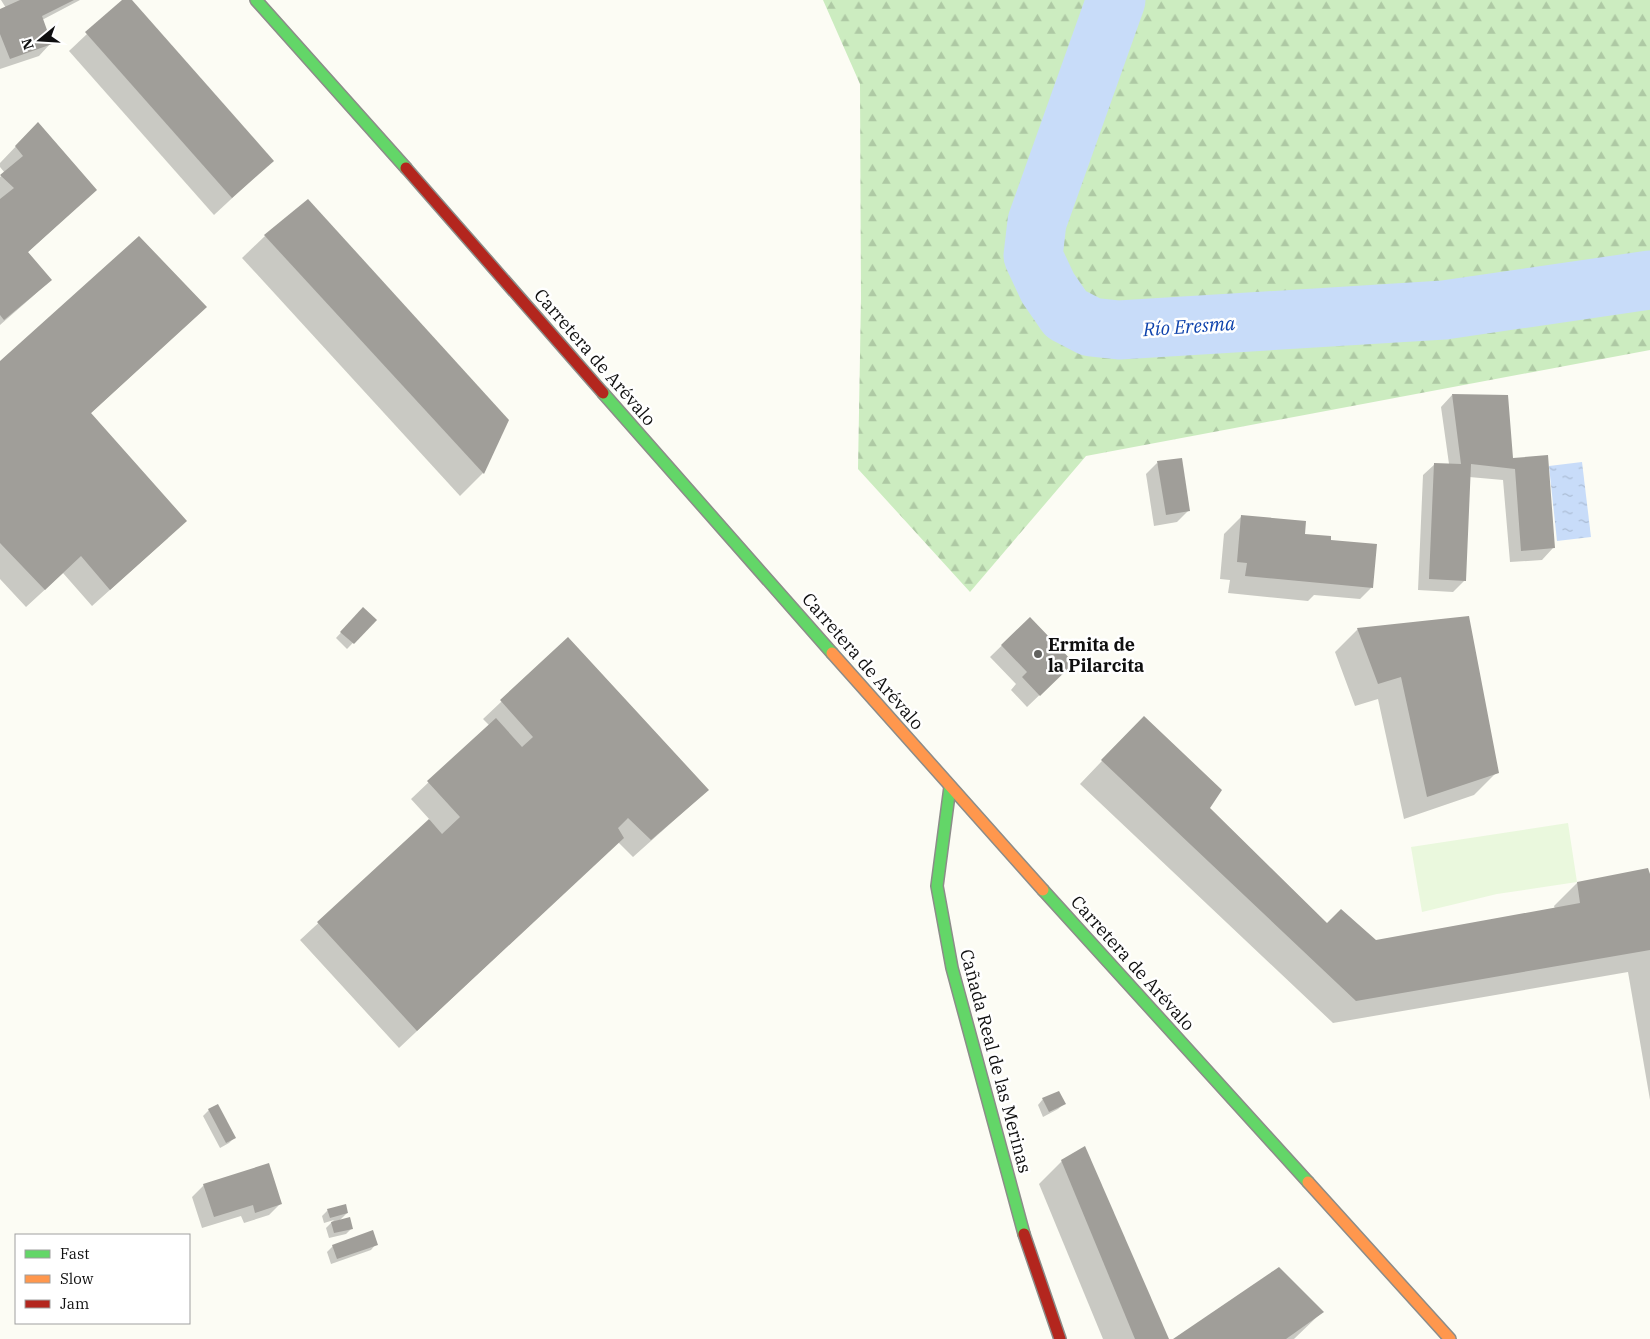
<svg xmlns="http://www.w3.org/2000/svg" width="1650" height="1339" viewBox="0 0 1650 1339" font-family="'IBM Plex Serif',serif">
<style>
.forest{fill:url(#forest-firs)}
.pitch{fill:#eaf8dd}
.water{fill:url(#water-ripples)}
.shadow{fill:#0003}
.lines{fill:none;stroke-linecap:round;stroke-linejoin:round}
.river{stroke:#c8dcf9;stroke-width:59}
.building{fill:#a09e99}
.fast-casing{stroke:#8c8c89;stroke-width:14}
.slow-casing{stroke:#8c8c89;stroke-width:14}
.jam-casing{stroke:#8c8c89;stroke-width:14}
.fast{stroke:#63d668;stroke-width:11}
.slow{stroke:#ff974d;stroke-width:11}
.jam{stroke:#b3261e;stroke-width:11}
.poi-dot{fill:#62625f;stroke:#fff;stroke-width:2}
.labels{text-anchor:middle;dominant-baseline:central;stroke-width:5;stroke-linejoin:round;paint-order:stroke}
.street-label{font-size:18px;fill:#0f0f0f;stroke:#fff}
.poi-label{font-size:18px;font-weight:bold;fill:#0f0f0f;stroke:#fff;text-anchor:start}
.water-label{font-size:19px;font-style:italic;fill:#0d42ac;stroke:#fff}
</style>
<defs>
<pattern id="forest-firs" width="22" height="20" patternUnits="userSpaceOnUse" patternTransform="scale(1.25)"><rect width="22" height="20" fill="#ccecc0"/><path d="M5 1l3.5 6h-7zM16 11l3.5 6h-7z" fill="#aec9a4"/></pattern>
<pattern id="water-ripples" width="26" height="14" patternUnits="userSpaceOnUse" patternTransform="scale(1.25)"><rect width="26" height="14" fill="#c8dcf9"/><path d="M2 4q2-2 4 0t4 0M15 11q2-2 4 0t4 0" fill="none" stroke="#abbcd4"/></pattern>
</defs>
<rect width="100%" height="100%" fill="#fcfcf4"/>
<polygon class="forest" points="823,0 1650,0 1650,350 1086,456 970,592 858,469 861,298 860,84"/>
<polygon class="pitch" points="1568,823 1577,882 1497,894 1422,912 1411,847"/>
<polygon class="water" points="1582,462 1591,537 1557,541 1549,466"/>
<g class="shadow">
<polygon points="1,0 80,0 42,20 50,44 39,56 0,69 0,10 6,8"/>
<polygon points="123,0 131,0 272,161 214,215 69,51"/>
<polygon points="21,141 95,190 27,253 50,280 32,297 0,325 0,177 5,173 0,167 0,163"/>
<polygon points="265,236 507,420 483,473 460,496 242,258"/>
<polygon points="206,307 90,414 168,538 92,606 63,573 26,607 0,579 0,363"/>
<polygon points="1452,395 1512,460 1553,548 1542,560 1510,562 1503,480 1469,477 1465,580 1453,592 1418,590 1423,475 1435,464 1449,464 1441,407"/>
<polygon points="1157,463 1189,510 1177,522 1154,526 1146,474"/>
<polygon points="1241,517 1329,544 1371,588 1360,599 1314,595 1308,601 1228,593 1230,580 1220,579 1224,534"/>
<polygon points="358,614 375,620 347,649 336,638"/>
<polygon points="1030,618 1073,663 1027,707 1011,690 1016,684 990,657"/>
<polygon points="1358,629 1497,772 1474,795 1404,819 1378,699 1355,706 1335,652"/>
<polygon points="568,639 707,790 689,807 633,857 618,842 399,1048 300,940 430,820 411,799 489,725 483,719"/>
<polygon points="1121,741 1209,808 1327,924 1375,942 1555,909 1554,906 1577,883 1647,870 1650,879 1650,1100 1628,972 1333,1023 1080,784"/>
<polygon points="1043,1099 1064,1104 1058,1109 1043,1117 1038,1105"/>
<polygon points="209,1110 234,1138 229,1143 220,1148 203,1116"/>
<polygon points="1062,1161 1167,1339 1103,1339 1039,1184"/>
<polygon points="204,1185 281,1203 269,1215 244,1223 241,1216 202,1228 192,1197"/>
<polygon points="328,1210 347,1213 339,1221 352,1228 346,1234 329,1238 326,1228 334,1220 324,1223 322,1216"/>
<polygon points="376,1244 371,1250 331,1264 327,1252 333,1246"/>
<polygon points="1322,1312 1294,1339 1175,1339"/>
</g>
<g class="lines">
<polyline class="river" points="1116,0 1037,222 1033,256 1048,288 1066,314 1091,327 1119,330 1444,310 1650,280"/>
</g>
<g class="building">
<polygon points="20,0 74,0 42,16 52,44 10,59 0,34 0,9"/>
<polygon points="122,0 132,0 274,161 232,198 85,32"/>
<polygon points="38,122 97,190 28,252 52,280 4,320 0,315 0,199 14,188 0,175 23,156 15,146"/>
<polygon points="308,199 509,420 484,474 264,235"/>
<polygon points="139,236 207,307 91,413 187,521 110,590 81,556 45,590 0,543 0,361"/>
<polygon points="1452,394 1508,395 1513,458 1548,455 1555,548 1521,551 1515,469 1471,464 1466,581 1429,579 1434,463 1461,464"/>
<polygon points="1182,458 1190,511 1166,515 1157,461"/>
<polygon points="1241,515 1306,521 1305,534 1331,536 1331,540 1377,544 1373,588 1245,576 1247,563 1237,562"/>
<polygon points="363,607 377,620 354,644 340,632"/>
<polygon points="1469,616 1499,773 1427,797 1401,677 1378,684 1357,628"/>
<polygon points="1030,617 1074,663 1040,696 1022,677 1027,672 1001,645"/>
<polygon points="568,637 709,790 651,840 628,818 618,828 624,838 417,1031 317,922 429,819 442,834 460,817 427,781 496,718 522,747 533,737 500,700"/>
<polygon points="1144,716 1222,790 1210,808 1327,923 1341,909 1376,940 1580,903 1577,882 1648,868 1650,874 1650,950 1356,1001 1101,760"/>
<polygon points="1059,1091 1066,1104 1049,1112 1042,1098"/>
<polygon points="218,1104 236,1138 226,1143 208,1109"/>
<polygon points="1085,1146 1169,1339 1135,1339 1061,1160"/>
<polygon points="269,1163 282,1204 255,1213 253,1205 214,1217 203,1184"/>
<polygon points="346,1204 348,1213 330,1218 327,1209"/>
<polygon points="350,1217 353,1229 334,1233 331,1222"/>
<polygon points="373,1230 378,1245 337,1259 332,1245"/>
<polygon points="1279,1267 1324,1312 1286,1339 1173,1339"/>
</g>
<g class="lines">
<g class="fast-casing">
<g id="fast">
<polyline points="256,0 406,168"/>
<polyline points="603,393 832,653"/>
<polyline points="950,787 937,886 952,968 1024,1234"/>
<polyline points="1043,890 1308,1182"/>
</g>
</g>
<g class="slow-casing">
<g id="slow">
<polyline points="832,653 1043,890"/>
<polyline points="1308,1182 1450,1339"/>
</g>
</g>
<g class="jam-casing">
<g id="jam">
<polyline points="406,168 603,393"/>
<polyline points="1024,1234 1060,1339"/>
</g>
</g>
<use href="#fast" class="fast"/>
<use href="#slow" class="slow"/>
<use href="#jam" class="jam"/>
</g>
<circle class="poi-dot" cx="1038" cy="654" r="5"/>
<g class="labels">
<g class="street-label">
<text transform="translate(595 357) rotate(49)">Carretera de Arévalo</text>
<text transform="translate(863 661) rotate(49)">Carretera de Arévalo</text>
<text transform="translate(1133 963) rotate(48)">Carretera de Arévalo</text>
<text transform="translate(996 1061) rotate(75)">Cañada Real de las Merinas</text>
</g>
<g class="poi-label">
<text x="1048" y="644">Ermita de<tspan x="1048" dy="21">la Pilarcita</tspan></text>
</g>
<g class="water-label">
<text transform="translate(1189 326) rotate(-4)">Río Eresma</text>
</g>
</g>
<rect x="15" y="1234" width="175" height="90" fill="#ffffff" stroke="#9f9f9f"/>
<rect x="25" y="1250" width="25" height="8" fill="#63d668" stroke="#9f9f9f"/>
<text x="60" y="1259" font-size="15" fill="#0f0f0f">Fast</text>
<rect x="25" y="1275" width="25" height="8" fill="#ff974d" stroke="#9f9f9f"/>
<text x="60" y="1284" font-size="15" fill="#0f0f0f">Slow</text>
<rect x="25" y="1300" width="25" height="8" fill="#b3261e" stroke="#9f9f9f"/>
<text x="60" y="1309" font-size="15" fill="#0f0f0f">Jam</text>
<g transform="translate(40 40) rotate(252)" stroke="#ffffff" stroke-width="4" paint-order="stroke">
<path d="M0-4L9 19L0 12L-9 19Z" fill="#0f0f0f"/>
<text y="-8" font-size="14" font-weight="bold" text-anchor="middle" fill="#0f0f0f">N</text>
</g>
</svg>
